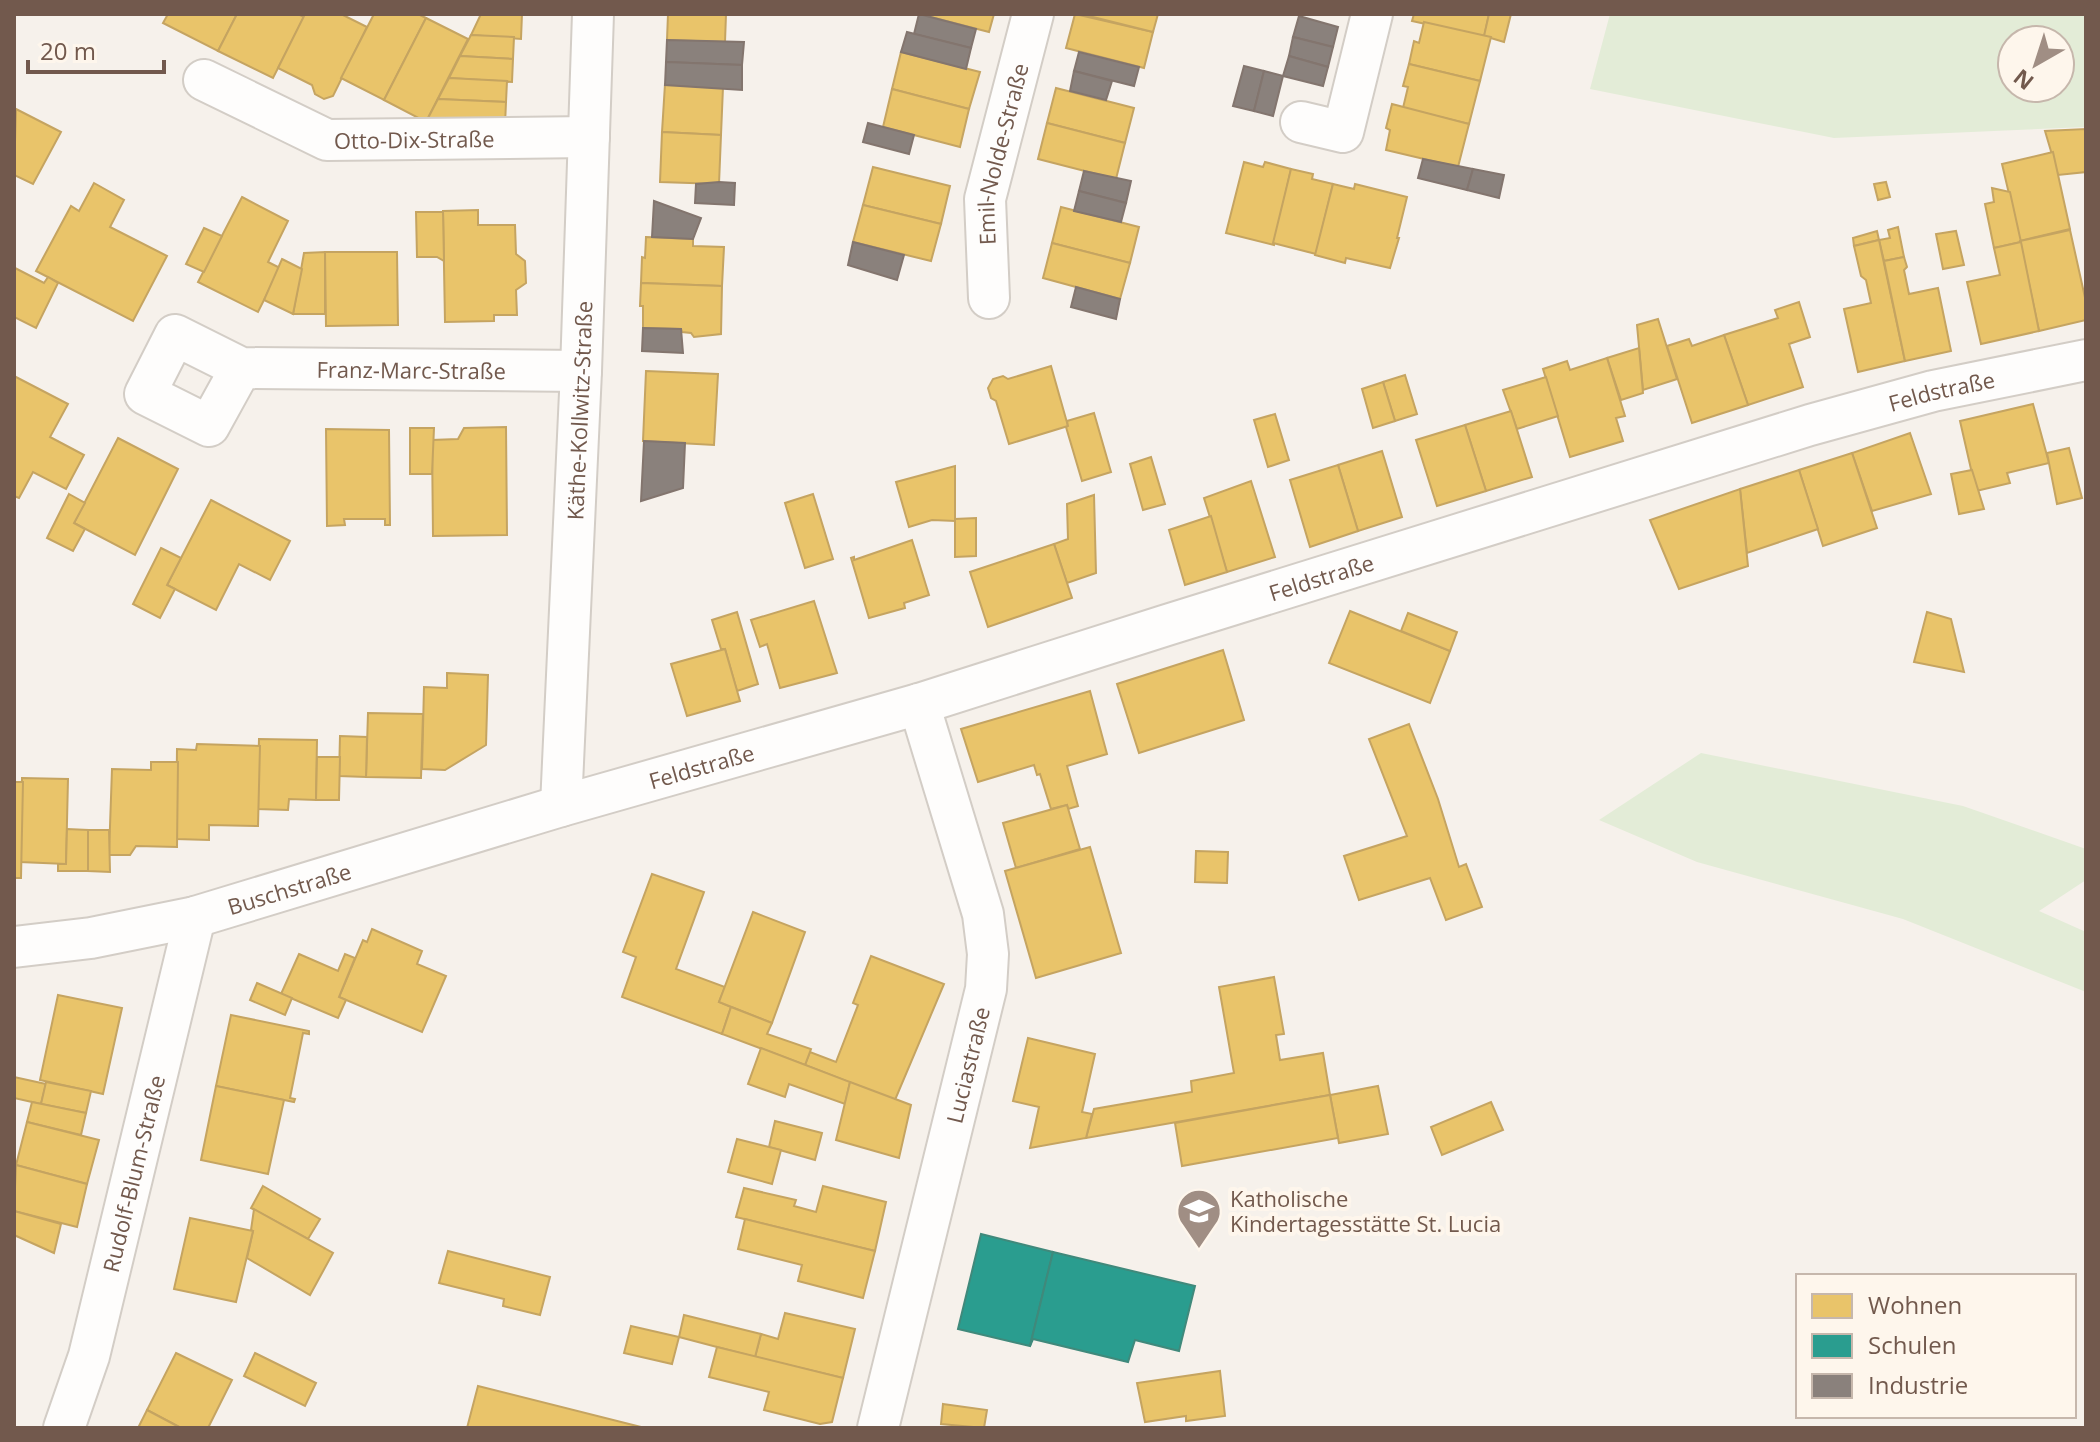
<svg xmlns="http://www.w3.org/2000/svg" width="2100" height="1442" viewBox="0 0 2100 1442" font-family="'Open Sans',sans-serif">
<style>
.green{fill:#e3ecd7;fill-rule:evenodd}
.homes{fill:#e9c46a;stroke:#c5a461;stroke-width:2}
.schools{fill:#2a9d8f;stroke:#40897b;stroke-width:2}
.industry{fill:#8a817c;stroke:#83756e;stroke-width:2}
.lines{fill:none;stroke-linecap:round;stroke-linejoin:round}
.minor-casing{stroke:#d3cdc6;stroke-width:44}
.minor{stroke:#fefdfc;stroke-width:40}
.labels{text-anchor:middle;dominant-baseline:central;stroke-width:8;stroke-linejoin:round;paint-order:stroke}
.street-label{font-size:22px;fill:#72594d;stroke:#fef6ec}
.poi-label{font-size:22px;fill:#72594d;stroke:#fef6ec;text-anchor:start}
</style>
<rect width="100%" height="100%" fill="#f6f1eb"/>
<g class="green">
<path d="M1610 14H2086V127L1834 138 1590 89ZM2012 40H2060V88H2012Z"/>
<polygon points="1701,753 1963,806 2086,849 2086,880 2039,911 2086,932 2086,992 1903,919 1697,862 1599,820"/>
</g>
<g class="homes">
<polygon points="168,14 237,14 218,51 163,23"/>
<polygon points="237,14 298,14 304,17 273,78 218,51"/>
<polygon points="305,14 341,14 367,27 333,96 324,99 315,94 312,85 278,68"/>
<polygon points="374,14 418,14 426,18 384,100 341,78"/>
<polygon points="481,14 522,14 521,39 471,35"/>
<polygon points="668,14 726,14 725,42 667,40"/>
<polygon points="919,14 994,14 989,32"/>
<polygon points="1075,14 1153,32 1144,68 1066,48"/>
<polygon points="1081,14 1158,14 1153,32"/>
<polygon points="1414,14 1489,14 1484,37 1412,21"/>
<polygon points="1489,14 1511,14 1504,42 1484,36"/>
<polygon points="426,18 468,39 426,122 384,100"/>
<polygon points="1424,22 1491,37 1480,81 1409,64 1414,41 1419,43"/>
<polygon points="471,35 514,37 513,59 460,56"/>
<polygon points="901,52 980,72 969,109 892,89"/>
<polygon points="460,56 513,59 512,82 449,78"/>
<polygon points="1409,64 1480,81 1469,124 1403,108 1408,87 1403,86"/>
<polygon points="449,78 507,81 506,102 438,99"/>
<polygon points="665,84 723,87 721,135 662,132"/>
<polygon points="1056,88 1134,108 1125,143 1047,123"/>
<polygon points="892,89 969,109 960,147 883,127"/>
<polygon points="438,99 506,102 505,125 426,122"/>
<polygon points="1392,104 1469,124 1458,167 1386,150 1390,130 1386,128"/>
<polygon points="16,109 61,132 33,184 14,175"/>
<polygon points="1047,123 1125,143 1116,179 1038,159"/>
<polygon points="2086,129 2086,172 2058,175 2045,131"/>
<polygon points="662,132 721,135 719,184 660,182"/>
<polygon points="2053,152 2070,229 2020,241 2002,164"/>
<polygon points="1244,162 1263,167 1265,162 1291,169 1274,245 1226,233"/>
<polygon points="873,167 950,186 941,224 863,205"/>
<polygon points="1291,169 1313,174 1312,179 1333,184 1316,254 1273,243"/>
<polygon points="1886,182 1890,197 1878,200 1874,184"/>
<polygon points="94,183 124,200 110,227 167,256 133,321 36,271 71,206 79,211"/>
<polygon points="1333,184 1354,189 1355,184 1407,197 1397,238 1399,238 1390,268 1346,258 1345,263 1315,255"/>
<polygon points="1992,188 2010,192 2021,242 1994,248 1985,204 1994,202"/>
<polygon points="242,197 288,221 268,262 280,268 258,312 198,282"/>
<polygon points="863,205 941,224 931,261 853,242"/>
<polygon points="1061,207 1139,227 1130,263 1052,243"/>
<polygon points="478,210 478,225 515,225 516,254 525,261 526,283 516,290 517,315 494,315 494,321 445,322 443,211"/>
<polygon points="416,212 443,212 444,261 437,257 417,257"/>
<polygon points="1898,227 1904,257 1884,261 1879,240 1890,238 1888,230"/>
<polygon points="204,228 222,236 204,272 186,264"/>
<polygon points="2070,230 2086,302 2086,320 2039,331 2020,241"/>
<polygon points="1877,231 1879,240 1854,246 1853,238"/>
<polygon points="1956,231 1964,265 1943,269 1936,234"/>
<polygon points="646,237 693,239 693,246 724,247 722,286 641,283 642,257 645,258"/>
<polygon points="1879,240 1905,361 1858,372 1844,309 1871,303 1866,280 1861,276 1854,246"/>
<polygon points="2021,242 2039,331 1981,344 1967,282 2000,275 1994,248"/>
<polygon points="1052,243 1130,263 1120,299 1043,278"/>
<polygon points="325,252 397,252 398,325 326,326"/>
<polygon points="325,252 325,314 293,314 304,253"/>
<polygon points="1904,257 1907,267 1904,270 1909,294 1938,288 1951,351 1905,361 1884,261"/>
<polygon points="282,259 302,269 293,314 264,300"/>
<polygon points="15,268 44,283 48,277 58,283 36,328 14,317"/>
<polygon points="641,283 722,286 721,334 694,337 691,333 682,332 681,329 643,328 643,306 640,306"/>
<polygon points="1799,302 1810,337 1789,344 1803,387 1748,405 1724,335 1778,318 1775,310"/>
<polygon points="1658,319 1677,379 1643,390 1637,325"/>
<polygon points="1724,335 1748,405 1692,423 1667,346 1689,339 1692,346"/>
<polygon points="1639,348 1643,393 1621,400 1607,358"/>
<polygon points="1607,358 1625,416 1616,418 1623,441 1570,457 1543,369 1567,361 1570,370"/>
<polygon points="1051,366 1068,426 1009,444 996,401 991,398 988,388 993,379 1003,376 1008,379"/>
<polygon points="646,371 718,374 714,445 643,441"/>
<polygon points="1405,375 1417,414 1395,421 1383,382"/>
<polygon points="14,376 68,404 50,437 84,455 66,489 33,472 19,498 14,496"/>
<polygon points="1546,377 1558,416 1517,429 1503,390"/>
<polygon points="1383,382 1395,421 1373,428 1362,389"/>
<polygon points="2033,404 2049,463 2007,473 2010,483 1976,491 1960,421"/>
<polygon points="1511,411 1532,477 1486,491 1465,425"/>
<polygon points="1094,413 1111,472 1082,481 1066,427 1068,426 1067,421"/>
<polygon points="1275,414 1289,460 1268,467 1254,420"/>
<polygon points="1465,425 1486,491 1437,506 1416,440"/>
<polygon points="506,427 507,535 433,536 432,440 458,439 464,428"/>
<polygon points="410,428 434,428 432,474 410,474"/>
<polygon points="326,429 389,430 390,525 385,525 385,519 344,519 345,525 327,526"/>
<polygon points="1910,433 1931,494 1872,511 1852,453"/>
<polygon points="118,438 178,469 135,555 74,523"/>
<polygon points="2069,448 2082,498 2057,504 2047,453"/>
<polygon points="1382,451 1402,517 1358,531 1338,465"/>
<polygon points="1852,453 1877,528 1823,546 1799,470"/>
<polygon points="1151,457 1165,504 1143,510 1130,464"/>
<polygon points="1338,465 1358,531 1310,547 1290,480"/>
<polygon points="955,466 955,521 932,520 909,527 896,482"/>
<polygon points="1799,470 1818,529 1747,553 1740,489"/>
<polygon points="1972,470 1984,509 1959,514 1951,474"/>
<polygon points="1251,481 1275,557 1227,572 1204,498"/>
<polygon points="1740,489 1748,566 1679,589 1650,520"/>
<polygon points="69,494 85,503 74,523 85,529 73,551 47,538"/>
<polygon points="813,494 833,559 805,568 785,503"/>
<polygon points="1094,495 1096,573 1067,583 1054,544 1068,539 1067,504"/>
<polygon points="211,500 290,541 270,580 239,564 216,610 167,585"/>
<polygon points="1211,516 1227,572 1185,585 1169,530"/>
<polygon points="976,518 976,556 955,557 955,519"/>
<polygon points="912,540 929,595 904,603 905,608 869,618 851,558 854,557 854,560"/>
<polygon points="1054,544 1072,598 988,627 970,572"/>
<polygon points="161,548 181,558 167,585 175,589 160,618 133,604"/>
<polygon points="814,601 837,673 780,688 767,644 760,647 751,620"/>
<polygon points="1350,611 1450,651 1430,703 1329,663"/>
<polygon points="737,612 758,684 737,691 725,649 721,649 712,620"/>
<polygon points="1927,612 1951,619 1964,672 1914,662"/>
<polygon points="1408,613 1457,632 1450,651 1401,631"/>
<polygon points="725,649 740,701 687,716 671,664"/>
<polygon points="1223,650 1244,720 1139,753 1117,684"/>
<polygon points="447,673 488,675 486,745 445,770 422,769 424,687 447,688"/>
<polygon points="1090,691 1107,754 1067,766 1078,806 1068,809 1067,805 1051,809 1040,774 1037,775 1034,765 978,782 961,729"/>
<polygon points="368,713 423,714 421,778 366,777"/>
<polygon points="1409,724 1438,799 1459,867 1466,864 1482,907 1446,920 1430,878 1359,900 1344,856 1407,836 1369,739"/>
<polygon points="340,736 367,737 366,777 339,776"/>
<polygon points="259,739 317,740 316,800 289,799 288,810 257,809"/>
<polygon points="197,744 260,746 258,826 209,825 209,840 176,839 177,749 196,750"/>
<polygon points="317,757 340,757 339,800 316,800"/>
<polygon points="151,762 178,762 177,847 136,846 130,855 109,855 112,769 151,770"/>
<polygon points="22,778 68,779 66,864 20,862"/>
<polygon points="14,782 23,782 21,878 14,878"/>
<polygon points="1067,805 1080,849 1016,868 1003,823"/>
<polygon points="67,829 88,830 88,871 58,871 58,864 66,864"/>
<polygon points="88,830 109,830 110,872 88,871"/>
<polygon points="1090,847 1121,953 1036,978 1005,871"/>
<polygon points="1196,851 1228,852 1227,883 1195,882"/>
<polygon points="652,874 704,892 676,969 725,987 719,1002 731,1007 722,1034 622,997 636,957 623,952"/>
<polygon points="753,912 805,932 772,1023 719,1002"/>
<polygon points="372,929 422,951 417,964 446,976 422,1032 339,997 363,940 367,942"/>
<polygon points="299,954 338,971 345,954 355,958 339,997 346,1000 338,1018 281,994"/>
<polygon points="871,956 944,984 895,1100 805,1065 810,1052 836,1062 858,1005 853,1003"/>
<polygon points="1274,977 1284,1034 1276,1035 1280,1060 1323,1053 1330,1095 1086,1138 1094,1109 1192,1092 1191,1081 1234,1073 1219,987"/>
<polygon points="257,983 292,998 285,1015 250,1000"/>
<polygon points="58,995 122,1008 103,1094 40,1080"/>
<polygon points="731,1007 772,1023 767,1034 811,1049 805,1065 722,1034"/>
<polygon points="231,1015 309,1031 309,1034 303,1033 290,1098 295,1099 294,1102 216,1086"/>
<polygon points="1028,1038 1095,1054 1082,1112 1092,1114 1086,1138 1030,1148 1039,1107 1013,1101"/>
<polygon points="761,1048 850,1082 845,1104 789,1084 785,1097 748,1084"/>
<polygon points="14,1077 46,1084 41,1104 14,1098"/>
<polygon points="46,1082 91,1091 86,1113 41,1104"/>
<polygon points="850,1082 911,1105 899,1158 836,1140"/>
<polygon points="216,1086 284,1100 268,1174 201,1160"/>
<polygon points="1378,1086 1388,1134 1339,1143 1330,1095"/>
<polygon points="1330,1095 1338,1138 1182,1166 1175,1123"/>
<polygon points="32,1102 86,1113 81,1135 27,1122"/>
<polygon points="1491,1102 1503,1130 1442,1155 1431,1127"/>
<polygon points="775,1121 822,1133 815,1160 769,1147"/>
<polygon points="27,1122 99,1140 87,1184 16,1165"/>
<polygon points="737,1139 781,1150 772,1184 728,1172"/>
<polygon points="16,1165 87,1184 77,1227 14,1211"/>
<polygon points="263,1186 320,1219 308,1239 251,1208"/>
<polygon points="823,1186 886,1202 875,1251 736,1217 744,1188 796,1200 794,1206 816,1212"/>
<polygon points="254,1209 333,1253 310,1295 247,1258 253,1231 251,1230"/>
<polygon points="14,1211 61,1224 54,1253 14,1235"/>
<polygon points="190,1218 253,1231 236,1302 174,1289"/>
<polygon points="745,1219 875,1251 863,1298 798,1281 802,1265 738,1249"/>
<polygon points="448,1251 550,1277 540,1315 503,1306 504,1299 439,1283"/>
<polygon points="785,1313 855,1329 843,1378 755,1357 761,1334 778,1339"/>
<polygon points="684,1315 761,1334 755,1357 679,1337"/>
<polygon points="631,1326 679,1337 672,1364 624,1353"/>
<polygon points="717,1347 843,1378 832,1422 820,1424 764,1410 769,1392 709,1377"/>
<polygon points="176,1353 232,1380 208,1428 181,1428 147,1410"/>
<polygon points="255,1353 316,1383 305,1406 244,1376"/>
<polygon points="1220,1371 1225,1416 1186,1421 1186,1416 1145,1422 1137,1383"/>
<polygon points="478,1386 645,1428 467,1428"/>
<polygon points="943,1404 987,1410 984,1428 941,1424"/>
<polygon points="147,1410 181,1428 138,1428"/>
</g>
<g class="schools">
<polygon points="981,1234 1053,1252 1030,1346 958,1329"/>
<polygon points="1053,1252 1195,1286 1179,1351 1135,1340 1128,1362 1033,1339 1030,1346"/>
</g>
<g class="industry">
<polygon points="919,14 976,29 971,48 914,34"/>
<polygon points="1299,16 1338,27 1333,47 1293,37"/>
<polygon points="907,32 971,48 966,69 901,52"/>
<polygon points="1293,37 1333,47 1328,67 1289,56"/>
<polygon points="667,40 744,42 742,65 666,62"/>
<polygon points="1079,52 1139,67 1134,86 1074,71"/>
<polygon points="1289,56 1328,67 1323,86 1283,76"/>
<polygon points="666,62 742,65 742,90 665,85"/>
<polygon points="1244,66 1264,71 1254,111 1233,106"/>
<polygon points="1074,71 1112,81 1106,100 1070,91"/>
<polygon points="1264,71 1283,76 1273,116 1254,111"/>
<polygon points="868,123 914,135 909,154 863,142"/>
<polygon points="1423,159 1473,169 1467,190 1418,178"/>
<polygon points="1473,169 1504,175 1499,198 1467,190"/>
<polygon points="1084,171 1131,181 1126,203 1079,191"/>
<polygon points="719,182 735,183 734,205 695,203 696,184"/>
<polygon points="1079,191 1126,203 1121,222 1074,211"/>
<polygon points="654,201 701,218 693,239 652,237"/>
<polygon points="853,242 904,255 897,280 848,265"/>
<polygon points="1076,287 1120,299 1116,319 1071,307"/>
<polygon points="643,328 681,329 683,353 642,351"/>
<polygon points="644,441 685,443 683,488 641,501"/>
</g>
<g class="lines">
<g class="minor-casing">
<g id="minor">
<path id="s1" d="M204 80 327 140 589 137"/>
<polyline points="1301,122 1343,132 1372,14"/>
<path id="s2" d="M989 298 985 199 1033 14"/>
<path id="s3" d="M241 368 209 426 145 394 175 335 241 368 581 371"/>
<path id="s4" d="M561 806 581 371 593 14"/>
<path id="s5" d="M14 947 91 938 195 917 561 806 919 704 1167 625 1810 425 1933 391 2086 360"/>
<path id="s6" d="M64 1428 89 1356 195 917"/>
<path id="s7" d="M878 1428 986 989 988 954 983 914 919 704"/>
</g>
</g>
<use href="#minor" class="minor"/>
</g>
<defs>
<g id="school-pin" transform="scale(2.3)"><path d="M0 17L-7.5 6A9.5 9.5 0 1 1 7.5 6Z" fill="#a08e84" stroke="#fef6ec"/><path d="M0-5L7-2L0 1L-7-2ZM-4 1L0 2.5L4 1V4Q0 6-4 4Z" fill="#fff"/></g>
</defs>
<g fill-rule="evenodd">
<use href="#school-pin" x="1199" y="1211"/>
</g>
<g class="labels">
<g class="street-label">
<text stroke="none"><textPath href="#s1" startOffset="224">Otto-Dix-Straße</textPath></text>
<text stroke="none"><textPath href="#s2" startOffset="146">Emil-Nolde-Straße</textPath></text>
<text stroke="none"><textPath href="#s3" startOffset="448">Franz-Marc-Straße</textPath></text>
<text stroke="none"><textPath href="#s5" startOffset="2008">Feldstraße</textPath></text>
<text stroke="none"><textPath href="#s4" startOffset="396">Käthe-Kollwitz-Straße</textPath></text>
<text stroke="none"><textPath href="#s5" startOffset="1360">Feldstraße</textPath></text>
<text stroke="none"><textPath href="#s5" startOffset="712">Feldstraße</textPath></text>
<text stroke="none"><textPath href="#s5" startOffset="282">Buschstraße</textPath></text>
<text stroke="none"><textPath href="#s7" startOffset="374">Luciastraße</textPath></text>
<text stroke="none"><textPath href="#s6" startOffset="264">Rudolf-Blum-Straße</textPath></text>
</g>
<g class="poi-label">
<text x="1230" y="1198">Katholische<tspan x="1230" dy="25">Kindertagesstätte St. Lucia</tspan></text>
</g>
</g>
<rect width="2100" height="1442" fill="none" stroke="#72594d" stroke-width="32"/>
<rect x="1796" y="1274" width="280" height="144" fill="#fef6ec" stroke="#c6b7ac" stroke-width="2"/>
<rect x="1812" y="1294" width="40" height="24" fill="#e9c46a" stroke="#c6b7ac" stroke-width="2"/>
<text x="1868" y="1314" font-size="24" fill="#72594d">Wohnen</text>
<rect x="1812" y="1334" width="40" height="24" fill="#2a9d8f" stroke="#c6b7ac" stroke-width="2"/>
<text x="1868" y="1354" font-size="24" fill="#72594d">Schulen</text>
<rect x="1812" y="1374" width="40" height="24" fill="#8a817c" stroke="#c6b7ac" stroke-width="2"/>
<text x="1868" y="1394" font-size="24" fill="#72594d">Industrie</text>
<g transform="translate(2036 64) rotate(219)"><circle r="38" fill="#fef6ec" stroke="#c6b7ac" stroke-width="2"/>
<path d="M0-6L14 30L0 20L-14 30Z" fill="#a08e84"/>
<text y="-12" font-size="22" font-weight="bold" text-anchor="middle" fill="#72594d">N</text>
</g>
<path d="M28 60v12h136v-12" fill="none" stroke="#72594d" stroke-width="4"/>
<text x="40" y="60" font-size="24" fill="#72594d" stroke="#fef6ec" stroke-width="6" paint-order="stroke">20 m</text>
</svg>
